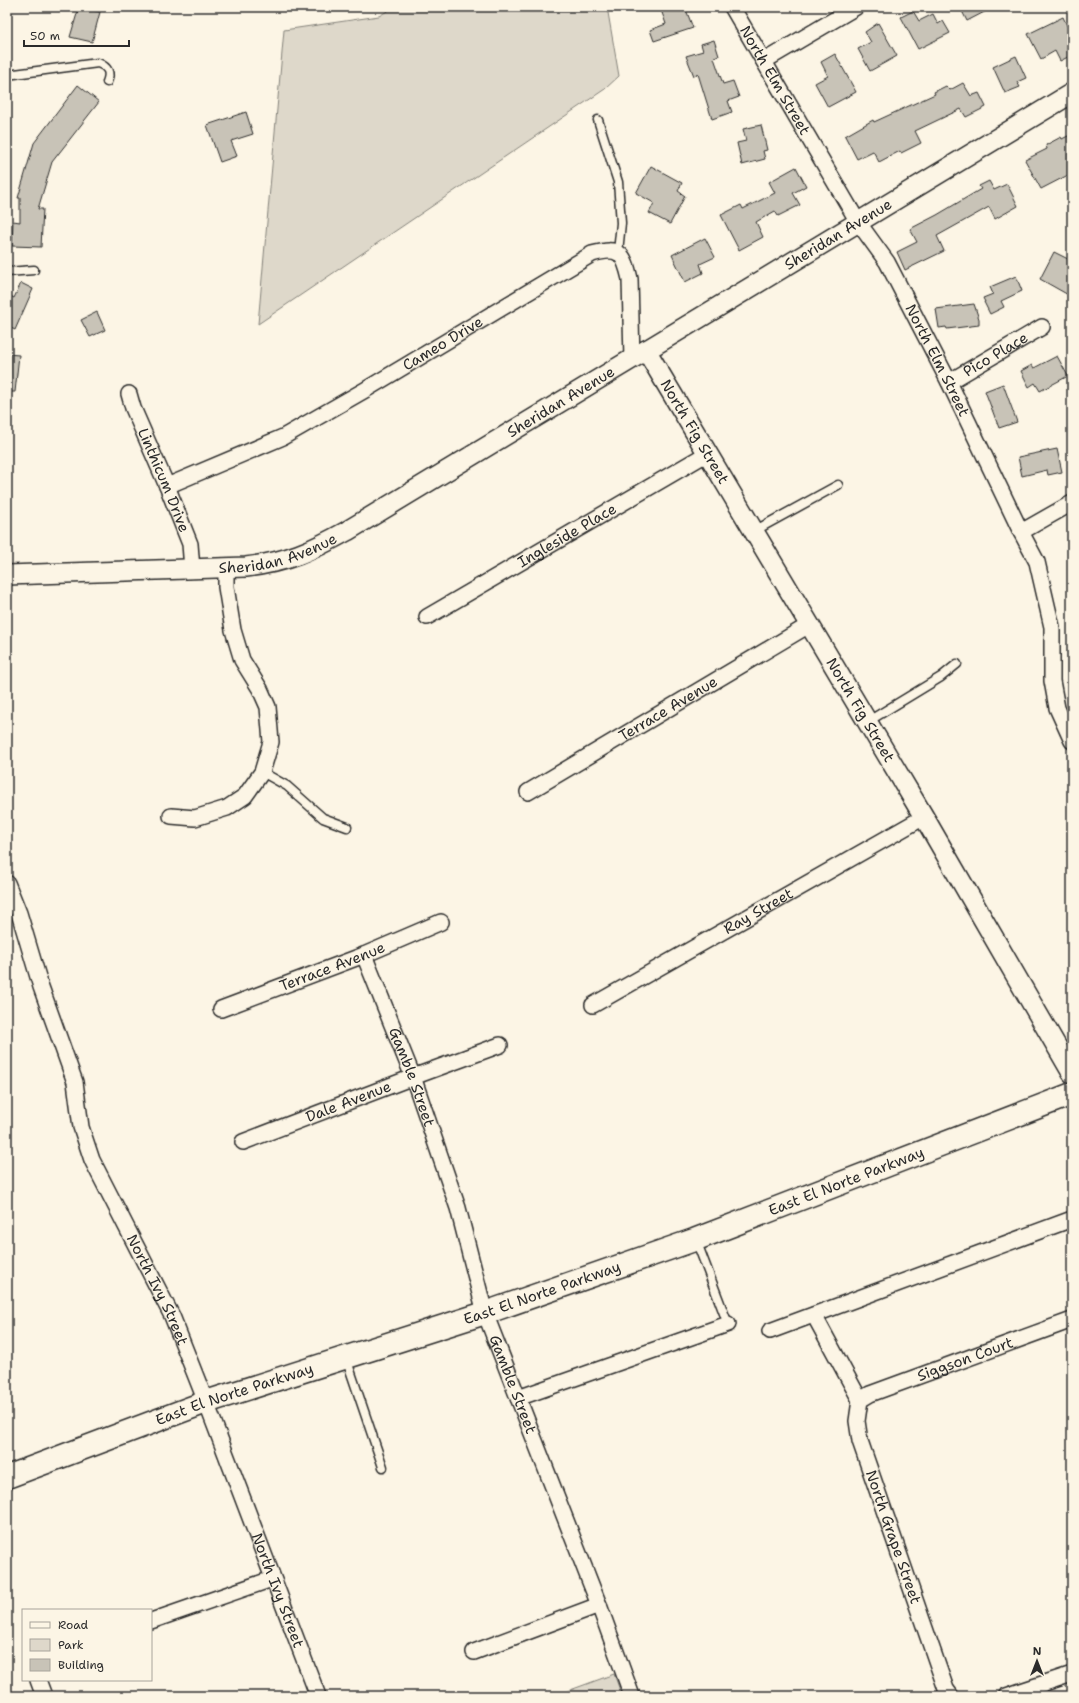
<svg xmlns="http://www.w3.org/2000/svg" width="1079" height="1703" viewBox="0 0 1079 1703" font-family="'Shantell Sans',sans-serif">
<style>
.green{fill:#ded8ca;stroke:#84827a}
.building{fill:#c8c3b7;stroke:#2b2b2b}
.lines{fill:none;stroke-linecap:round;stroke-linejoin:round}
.service-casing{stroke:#2b2b2b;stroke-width:11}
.minor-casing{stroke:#2b2b2b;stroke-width:18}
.tertiary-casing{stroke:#2b2b2b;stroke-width:22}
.primary-casing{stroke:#2b2b2b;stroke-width:25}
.service{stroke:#fcf5e5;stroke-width:8}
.minor{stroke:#fcf5e5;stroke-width:15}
.tertiary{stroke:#fcf5e5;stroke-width:19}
.primary{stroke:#fcf5e5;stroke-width:22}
.labels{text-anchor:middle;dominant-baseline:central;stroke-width:3;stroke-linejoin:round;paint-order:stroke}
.street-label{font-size:15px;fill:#2b2b2b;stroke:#fcf5e5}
</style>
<rect width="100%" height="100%" fill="#fcf5e5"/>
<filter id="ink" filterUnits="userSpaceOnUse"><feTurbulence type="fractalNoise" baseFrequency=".025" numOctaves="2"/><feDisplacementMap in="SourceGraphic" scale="8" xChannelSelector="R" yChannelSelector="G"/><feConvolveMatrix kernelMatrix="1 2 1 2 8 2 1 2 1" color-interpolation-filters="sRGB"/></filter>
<g filter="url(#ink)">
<g class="green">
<polygon points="394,7 607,7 619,76 605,89 258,324 284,30 379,16"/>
<polygon points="614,1674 622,1696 554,1696"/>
</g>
<g class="building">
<polygon points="79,7 100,12 92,42 70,37"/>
<polygon points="660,7 685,7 693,28 654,41 650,30 666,24"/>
<polygon points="960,7 994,7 967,21"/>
<polygon points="913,11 919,21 933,14 938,24 943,21 950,33 918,49 901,17"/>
<polygon points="1063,17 1072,36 1072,55 1060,61 1055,51 1041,59 1028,34"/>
<polygon points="878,23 897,56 870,71 858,49 871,42 865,32"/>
<polygon points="714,40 719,56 714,58 723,84 733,81 739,97 728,101 732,112 712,119 698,74 694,76 686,56 703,51 701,44"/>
<polygon points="835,54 856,92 828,107 815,83 828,76 821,62"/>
<polygon points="1016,56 1026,78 1017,82 1020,87 1005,93 993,67"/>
<polygon points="963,83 971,96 979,93 986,107 966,117 961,109 915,131 921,143 901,153 900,151 879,162 873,151 857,159 845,136 873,120 874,122 935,94 934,92 946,86 950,90"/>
<polygon points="78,85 99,102 52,162 38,209 43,209 41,247 12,246 13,221 20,222 20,198 18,198 34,143"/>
<polygon points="246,112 253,134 231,141 237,156 220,162 207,125"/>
<polygon points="761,125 767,150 763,151 765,159 742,165 737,143 746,141 743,129"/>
<polygon points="1072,134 1072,173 1041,189 1025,160 1047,149 1046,145 1061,137 1062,139"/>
<polygon points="651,166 682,183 678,191 685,196 670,224 649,213 654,203 636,193"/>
<polygon points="796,167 806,186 793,193 800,205 778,216 775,211 756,222 763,237 739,250 721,215 741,205 743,209 775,193 769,182"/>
<polygon points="989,181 994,190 1007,184 1018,206 995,219 989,207 937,236 944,251 905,270 897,252 917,242 910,229 937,215 981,189 979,186"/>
<polygon points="705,238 715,257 700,264 703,273 685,282 672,255"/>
<polygon points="1054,252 1072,261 1072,297 1040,279"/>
<polygon points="1016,276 1022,291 1001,301 1004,307 990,314 984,302 985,302 983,298 993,294 990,287"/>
<polygon points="21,283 33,289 15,330 7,326 7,294 14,298"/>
<polygon points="974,304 979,319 979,325 947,329 946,327 939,328 936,309"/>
<polygon points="97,312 105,330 90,337 81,320"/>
<polygon points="7,354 19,355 15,392 7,392"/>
<polygon points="1057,356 1068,376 1040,391 1035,383 1029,387 1021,371 1032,365 1034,368"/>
<polygon points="1003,384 1017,422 999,428 985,391"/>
<polygon points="1057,449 1062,472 1048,475 1047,470 1022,476 1018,457"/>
</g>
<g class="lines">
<g class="service-casing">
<g id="service">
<path d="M7 75 98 63C108 67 111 72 107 82"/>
<polyline points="598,120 618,182 621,223 618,252"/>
<polyline points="7,272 34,270"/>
<polyline points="754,531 838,485"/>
<polyline points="867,722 941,677 957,664"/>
<polyline points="262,772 287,786 323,818 347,827"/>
<polyline points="696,1240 728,1324"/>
<polyline points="346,1358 383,1467"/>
</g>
</g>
<g class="minor-casing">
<g id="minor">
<path id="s1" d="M732 7 858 222 887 262 949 382 1021 532 1037 562 1052 627V681L1057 708 1072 741"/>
<polyline points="764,61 856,7"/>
<path id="s2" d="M949 382 1042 327"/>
<path id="s3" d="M129 394 133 408 167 486 190 544 192 569"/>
<path id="s4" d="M167 486 283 437 365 390 592 254C620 246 624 253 630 279L632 359"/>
<polyline points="1021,532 1072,503"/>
<path id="s5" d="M427 617 708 453"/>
<path id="s6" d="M528 792 809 625"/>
<polyline points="171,816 195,818 227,808 245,796 262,772 271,742 268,707 260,689 242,660 233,630 226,587 226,568"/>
<path id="s7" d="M7 883 19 913 41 987 75 1082 81 1127 92 1160 172 1316 206 1402 318 1696"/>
<path id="s8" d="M364 955 413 1077 458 1208 485 1313 599 1605 632 1696"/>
<path id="s9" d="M593 1005 924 817"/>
<path id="s10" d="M221 1009 364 955 441 922"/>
<path id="s11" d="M243 1142 413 1077 500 1045"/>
<polyline points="814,1315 860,1400"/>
<polyline points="770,1331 1072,1219"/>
<polyline points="518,1398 728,1324"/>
<path id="s12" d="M860 1400 857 1421 860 1441 946 1689 951 1696"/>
<path id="s13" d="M860 1400 870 1394 1072 1320"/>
<polyline points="151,1621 272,1579"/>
<polyline points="474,1652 599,1605"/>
<polyline points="38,1680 44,1696"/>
<polyline points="1006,1696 1072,1674"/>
</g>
</g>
<g class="tertiary-casing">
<g id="tertiary">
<path id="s14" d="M646 350 924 817 1072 1073"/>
<path id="s15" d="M7 575 246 567C287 562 311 551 347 531L1072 93"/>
</g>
</g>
<g class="primary-casing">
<g id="primary">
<path id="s16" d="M7 1477 206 1402 485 1313 694 1240 1072 1094"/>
</g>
</g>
<use href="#service" class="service"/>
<use href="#minor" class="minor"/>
<use href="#tertiary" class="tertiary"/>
<use href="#primary" class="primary"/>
</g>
</g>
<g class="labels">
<g class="street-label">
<text stroke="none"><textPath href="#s1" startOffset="85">North Elm Street</textPath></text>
<text stroke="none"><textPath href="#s15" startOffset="921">Sheridan Avenue</textPath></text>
<text stroke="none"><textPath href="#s4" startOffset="311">Cameo Drive</textPath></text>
<text stroke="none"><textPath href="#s2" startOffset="54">Pico Place</textPath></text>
<text stroke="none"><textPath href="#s1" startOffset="409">North Elm Street</textPath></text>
<text stroke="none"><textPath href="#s15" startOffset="597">Sheridan Avenue</textPath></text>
<text stroke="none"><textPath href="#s14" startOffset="95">North Fig Street</textPath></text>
<text stroke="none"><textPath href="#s3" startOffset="93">Linthicum Drive</textPath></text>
<text stroke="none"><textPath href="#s5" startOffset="162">Ingleside Place</textPath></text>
<text stroke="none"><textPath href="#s15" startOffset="273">Sheridan Avenue</textPath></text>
<text stroke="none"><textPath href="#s6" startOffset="163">Terrace Avenue</textPath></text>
<text stroke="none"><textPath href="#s14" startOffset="419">North Fig Street</textPath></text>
<text stroke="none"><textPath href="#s9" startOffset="190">Ray Street</textPath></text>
<text stroke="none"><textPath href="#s10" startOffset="119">Terrace Avenue</textPath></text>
<text stroke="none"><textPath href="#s8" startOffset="131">Gamble Street</textPath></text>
<text stroke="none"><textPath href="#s11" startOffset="113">Dale Avenue</textPath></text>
<text stroke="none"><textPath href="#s16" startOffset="890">East El Norte Parkway</textPath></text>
<text stroke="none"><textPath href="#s7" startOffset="436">North Ivy Street</textPath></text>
<text stroke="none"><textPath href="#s16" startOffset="566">East El Norte Parkway</textPath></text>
<text stroke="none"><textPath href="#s13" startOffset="113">Siggson Court</textPath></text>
<text stroke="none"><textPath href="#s8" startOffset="455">Gamble Street</textPath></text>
<text stroke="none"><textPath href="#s16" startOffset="242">East El Norte Parkway</textPath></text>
<text stroke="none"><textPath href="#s12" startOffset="143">North Grape Street</textPath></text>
<text stroke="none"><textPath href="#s7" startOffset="760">North Ivy Street</textPath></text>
</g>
</g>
<rect width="1079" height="1703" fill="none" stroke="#fcf5e5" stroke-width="24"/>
<rect x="12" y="12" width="1055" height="1679" fill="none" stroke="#2b2b2b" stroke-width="1.5" filter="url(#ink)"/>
<rect x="22" y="1609" width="130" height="72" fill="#fcf5e5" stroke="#a8a49b"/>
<rect x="30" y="1622" width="20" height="6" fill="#fcf5e5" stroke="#a8a49b"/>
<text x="58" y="1629" font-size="12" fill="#2b2b2b">Road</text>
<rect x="30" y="1639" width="20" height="12" fill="#ded8ca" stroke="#a8a49b"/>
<text x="58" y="1649" font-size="12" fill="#2b2b2b">Park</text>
<rect x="30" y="1659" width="20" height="12" fill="#c8c3b7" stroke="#a8a49b"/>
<text x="58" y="1669" font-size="12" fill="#2b2b2b">Building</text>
<g transform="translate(1037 1661)" stroke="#fcf5e5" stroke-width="3" paint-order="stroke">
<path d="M0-3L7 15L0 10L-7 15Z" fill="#2b2b2b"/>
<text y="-6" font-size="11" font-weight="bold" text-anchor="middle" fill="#2b2b2b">N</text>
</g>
<path d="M24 40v6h105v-6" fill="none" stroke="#2b2b2b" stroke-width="2"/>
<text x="30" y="40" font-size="12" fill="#2b2b2b" stroke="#fcf5e5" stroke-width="3" paint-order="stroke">50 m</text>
</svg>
